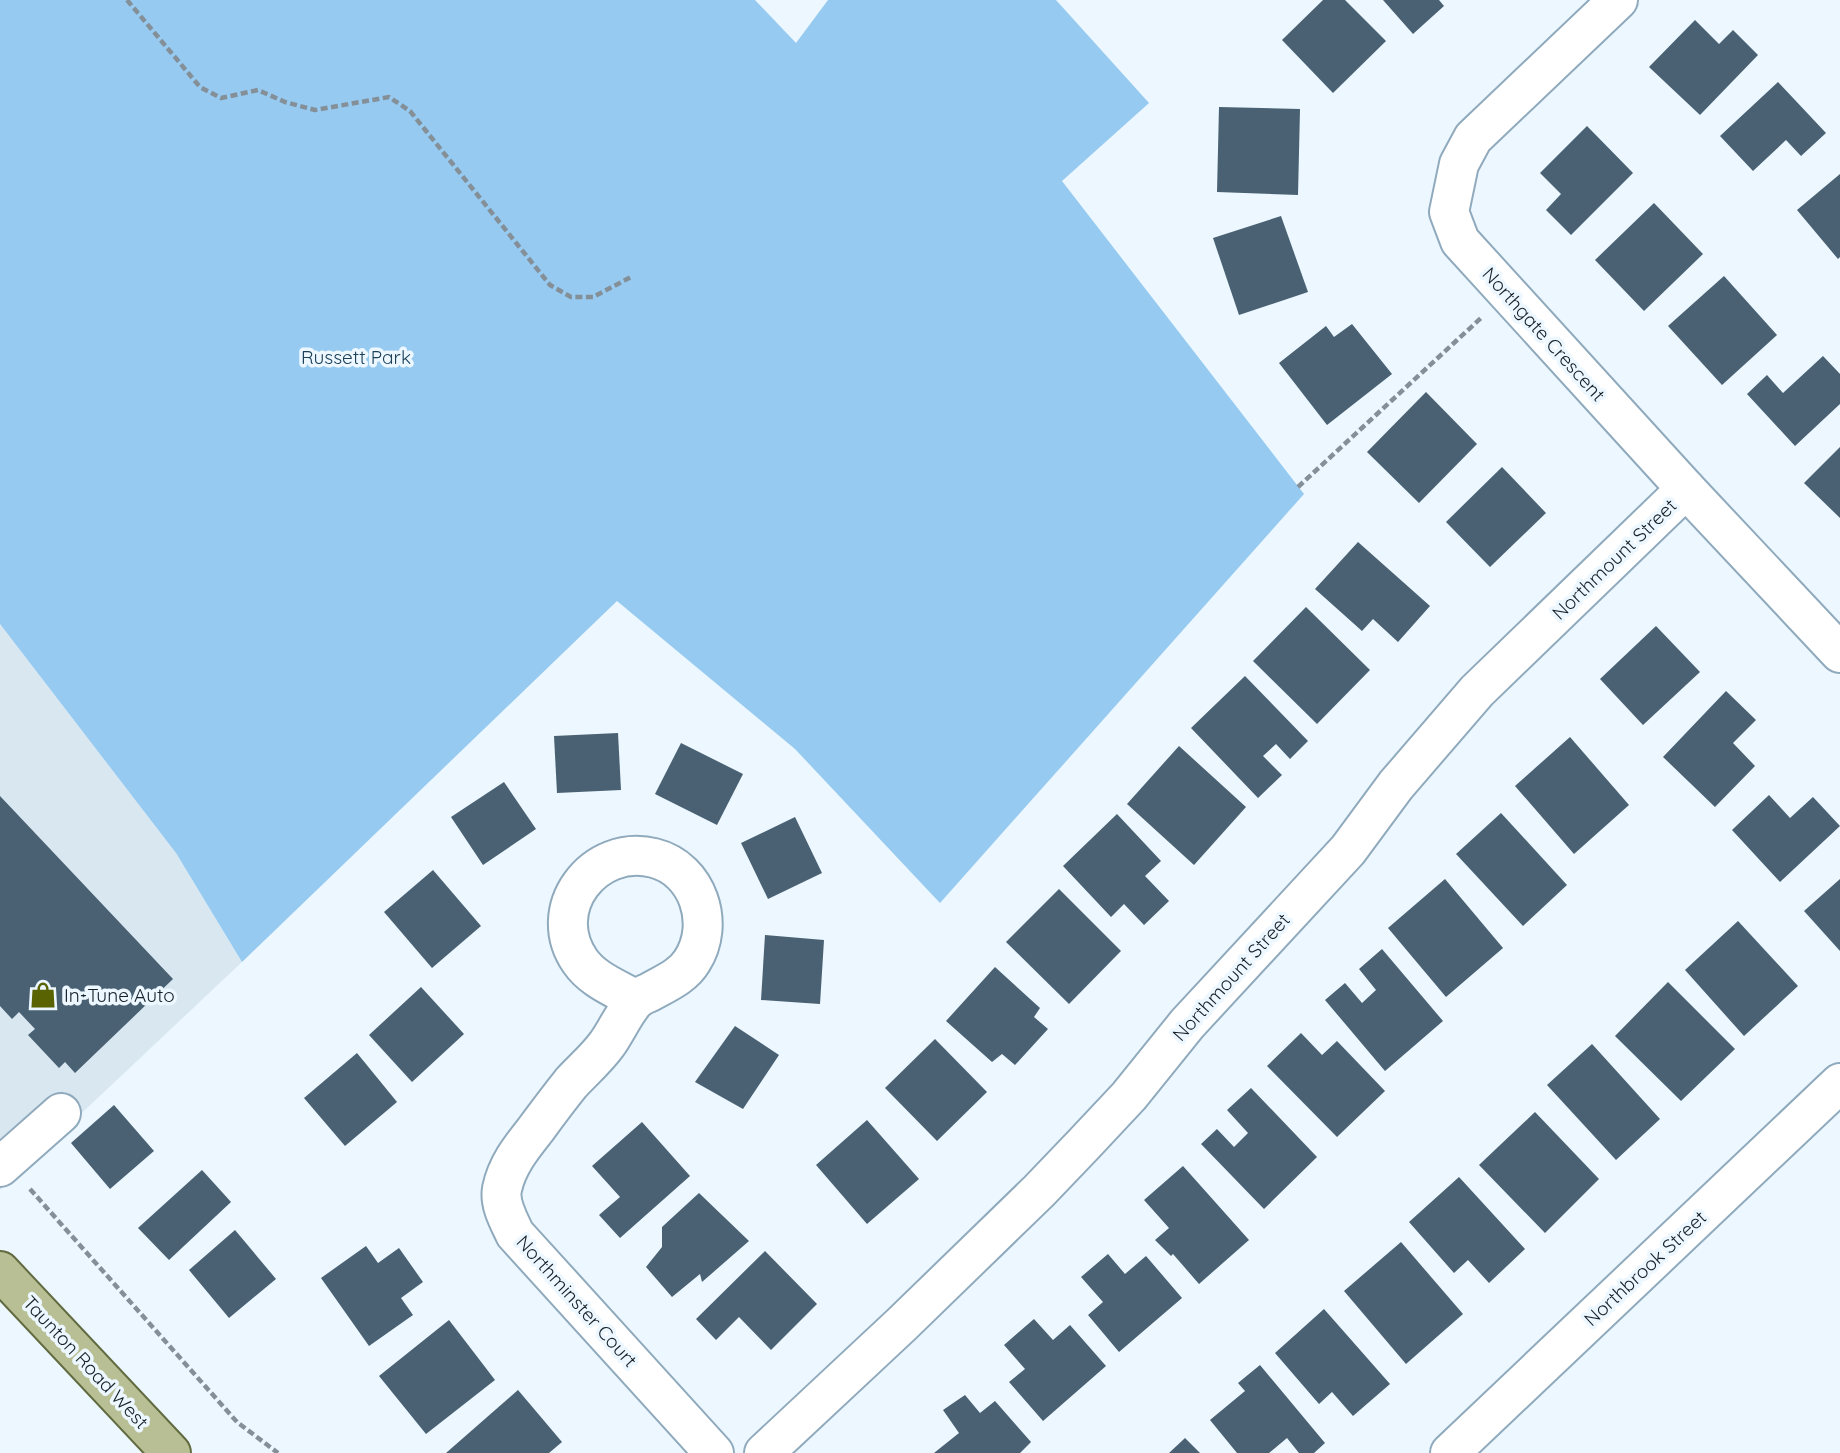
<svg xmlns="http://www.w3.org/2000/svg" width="1840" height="1453" viewBox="0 0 1840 1453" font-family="Quicksand,sans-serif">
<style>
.built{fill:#d9e7f1}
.green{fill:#96caf0}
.building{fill:#496172}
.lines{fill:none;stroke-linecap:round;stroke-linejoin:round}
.minor-casing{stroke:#90aabd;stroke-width:42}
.major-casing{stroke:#616b3f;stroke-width:42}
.path{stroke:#848f97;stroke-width:4.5;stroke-dasharray:7 3.5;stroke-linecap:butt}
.minor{stroke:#fff;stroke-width:38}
.major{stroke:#b9bf94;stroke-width:38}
.labels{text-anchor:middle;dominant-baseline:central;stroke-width:7;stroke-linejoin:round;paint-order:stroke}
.street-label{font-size:19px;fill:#151f26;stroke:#ecf7ff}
.park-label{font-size:19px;fill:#1c4058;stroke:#ecf7ff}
.poi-label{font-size:19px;fill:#151f26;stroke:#ecf7ff;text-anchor:start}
</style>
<rect width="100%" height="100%" fill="#ecf7ff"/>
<polygon class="built" points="0,624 176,853 242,962 0,1190"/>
<polygon class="green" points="0,0 755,0 796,43 828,0 1056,0 1149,103 1062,181 1304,494 940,903 795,749 617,601 242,962 176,853 0,624"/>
<g class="building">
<polygon points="1323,0 1345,0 1386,41 1333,93 1282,40"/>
<polygon points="1383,0 1439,0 1444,6 1413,34"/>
<polygon points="1695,20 1719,44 1733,30 1758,55 1700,115 1649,67"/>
<polygon points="1778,82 1826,133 1801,156 1786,140 1753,171 1720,136"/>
<polygon points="1219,107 1300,109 1298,195 1217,192"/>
<polygon points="1587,126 1633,173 1571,235 1546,210 1561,194 1540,173"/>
<polygon points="1840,174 1840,257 1838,259 1797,210"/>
<polygon points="1654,203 1703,254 1644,311 1595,260"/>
<polygon points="1281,216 1308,292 1239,315 1213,238"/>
<polygon points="1724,276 1777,335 1722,385 1668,326"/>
<polygon points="1352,324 1392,374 1327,425 1279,363 1326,326 1334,337"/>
<polygon points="1823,356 1840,374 1840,404 1795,446 1747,394 1767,375 1783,393"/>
<polygon points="1426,392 1477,444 1419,503 1367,452"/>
<polygon points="1840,447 1840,518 1804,483"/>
<polygon points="1502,467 1546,513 1490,567 1446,522"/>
<polygon points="1358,542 1430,606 1398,642 1373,619 1362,631 1315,589"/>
<polygon points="1306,607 1370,670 1317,724 1253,661"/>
<polygon points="1656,626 1700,672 1643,725 1600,679"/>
<polygon points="1245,676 1308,741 1290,759 1276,744 1263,756 1282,775 1258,798 1191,728"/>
<polygon points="1726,691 1756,720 1733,743 1755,766 1715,807 1663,757"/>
<polygon points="618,733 621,790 557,793 554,736"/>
<polygon points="1570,737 1629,805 1574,854 1515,786"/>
<polygon points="681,743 743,774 717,825 655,794"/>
<polygon points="1179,746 1246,807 1194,865 1127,804"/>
<polygon points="504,782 536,829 483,865 451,817"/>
<polygon points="1769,795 1790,818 1813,797 1840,826 1780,882 1732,830"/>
<polygon points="0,796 173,979 75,1073 65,1062 59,1068 28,1035 35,1029 19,1012 12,1019 0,1006"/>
<polygon points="1501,813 1567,885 1523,926 1456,854"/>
<polygon points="1117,814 1161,861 1145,876 1169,901 1144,925 1124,904 1111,917 1063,866"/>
<polygon points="795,817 822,873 768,899 741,843"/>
<polygon points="433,870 481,926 432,968 384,912"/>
<polygon points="1445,879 1503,948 1446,997 1388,928"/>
<polygon points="1840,879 1840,951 1804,911"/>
<polygon points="1059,889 1121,951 1069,1004 1006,942"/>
<polygon points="1738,921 1798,986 1744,1036 1685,970"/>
<polygon points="765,935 824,940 820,1004 761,1000"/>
<polygon points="1382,949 1443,1021 1385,1071 1325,1000 1345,983 1362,1003 1376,990 1359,969"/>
<polygon points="995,967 1040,1008 1034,1017 1048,1029 1015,1065 1002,1054 992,1062 946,1021"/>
<polygon points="1668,982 1735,1049 1681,1101 1615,1036"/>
<polygon points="421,987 464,1034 412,1082 369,1035"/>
<polygon points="735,1026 779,1055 743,1109 695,1082"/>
<polygon points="1301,1033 1322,1055 1337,1041 1385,1091 1337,1137 1267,1066"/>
<polygon points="935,1039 987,1092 937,1141 885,1088"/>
<polygon points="1592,1044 1660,1119 1616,1160 1547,1085"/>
<polygon points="357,1053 397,1102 345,1146 304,1098"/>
<polygon points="1251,1088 1317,1157 1264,1209 1201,1144 1217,1129 1234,1147 1248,1133 1227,1110"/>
<polygon points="114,1105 154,1151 110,1189 71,1143"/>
<polygon points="1535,1112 1599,1179 1545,1233 1479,1165"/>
<polygon points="867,1120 919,1179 867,1224 816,1165"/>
<polygon points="642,1122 690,1176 620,1238 599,1215 620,1197 592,1166"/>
<polygon points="1183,1166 1249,1240 1199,1284 1173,1254 1171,1256 1155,1240 1169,1228 1144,1200"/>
<polygon points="202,1170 231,1202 169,1260 138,1228"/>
<polygon points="1459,1177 1525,1249 1489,1283 1468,1260 1454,1273 1409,1222"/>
<polygon points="699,1193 749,1241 702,1282 700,1274 672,1297 646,1267 662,1247 662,1227"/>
<polygon points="235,1230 276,1279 229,1318 189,1270"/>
<polygon points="1401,1242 1463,1314 1406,1364 1344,1291"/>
<polygon points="366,1246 378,1263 399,1248 423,1282 401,1298 413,1315 369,1346 321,1278"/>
<polygon points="765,1251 817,1304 771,1350 739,1317 716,1340 696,1319"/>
<polygon points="1108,1254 1125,1274 1146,1256 1182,1298 1119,1352 1088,1315 1103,1302 1081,1277"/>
<polygon points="1324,1309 1390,1384 1353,1416 1332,1392 1319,1404 1275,1353"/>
<polygon points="1034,1319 1053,1340 1070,1325 1106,1366 1043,1421 1009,1382 1025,1369 1004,1345"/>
<polygon points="449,1320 495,1380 426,1434 379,1376"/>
<polygon points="1260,1365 1325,1443 1314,1453 1299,1453 1287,1438 1269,1453 1237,1453 1210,1420 1245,1391 1238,1383"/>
<polygon points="518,1390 562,1442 549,1453 446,1453"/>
<polygon points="965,1395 980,1413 995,1401 1031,1442 1020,1453 934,1453 959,1433 943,1410"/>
<polygon points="1185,1438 1200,1453 1169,1453"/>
</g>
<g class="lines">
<g class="minor-casing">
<g id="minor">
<polyline points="1618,0 1473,138 1459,164 1449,212 1460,241 1686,489 1840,653"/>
<path d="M636 1000C616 988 593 980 580 961 544 909 594 843 654 858 698 869 716 924 692 961 683 976 666 983 650 992 646 994 640 996 636 1000 626 1009 616 1032 607 1044 597 1058 583 1070 571 1083 559 1098 547 1114 536 1129 521 1148 507 1165 502 1189 499 1204 509 1221 515 1234L714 1453"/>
<polyline points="0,1167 61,1113"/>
<polyline points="764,1453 901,1325 1039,1191 1084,1144 1129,1096 1187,1024 1348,850 1396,785 1477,691 1686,489"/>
<polyline points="1450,1453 1840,1083"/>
</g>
</g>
<g class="major-casing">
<polyline id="major" points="0,1271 171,1453"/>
</g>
<g class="path">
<polyline points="127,0 200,87 221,98 258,90 285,102 315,110 389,97 410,111 550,285 571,297 593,297 633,276"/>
<polyline points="1298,487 1481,318"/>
<polyline points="30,1189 237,1422 278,1453"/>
</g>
<use href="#minor" class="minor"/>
<use href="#major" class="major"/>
</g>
<defs>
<g id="shop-bare" transform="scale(2.1)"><path d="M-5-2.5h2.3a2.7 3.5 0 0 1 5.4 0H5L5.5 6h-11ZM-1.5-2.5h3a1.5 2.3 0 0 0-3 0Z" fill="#5a6301" stroke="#ecf7ff" stroke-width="2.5" paint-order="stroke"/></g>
</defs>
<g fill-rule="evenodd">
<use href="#shop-bare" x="43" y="995"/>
</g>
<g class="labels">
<g class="street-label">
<text transform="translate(1544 334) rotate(48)">Northgate Crescent</text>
<text transform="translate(1614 559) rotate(-44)">Northmount Street</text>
<text transform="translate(1231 977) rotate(-48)">Northmount Street</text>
<text transform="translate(1645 1268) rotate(-43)">Northbrook Street</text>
<text transform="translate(577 1301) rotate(48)">Northminster Court</text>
<text transform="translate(86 1362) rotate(47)">Taunton Road West</text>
</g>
<g class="park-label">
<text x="356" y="357">Russett Park</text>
</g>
<g class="poi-label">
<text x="64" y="995">In-Tune Auto</text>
</g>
</g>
</svg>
